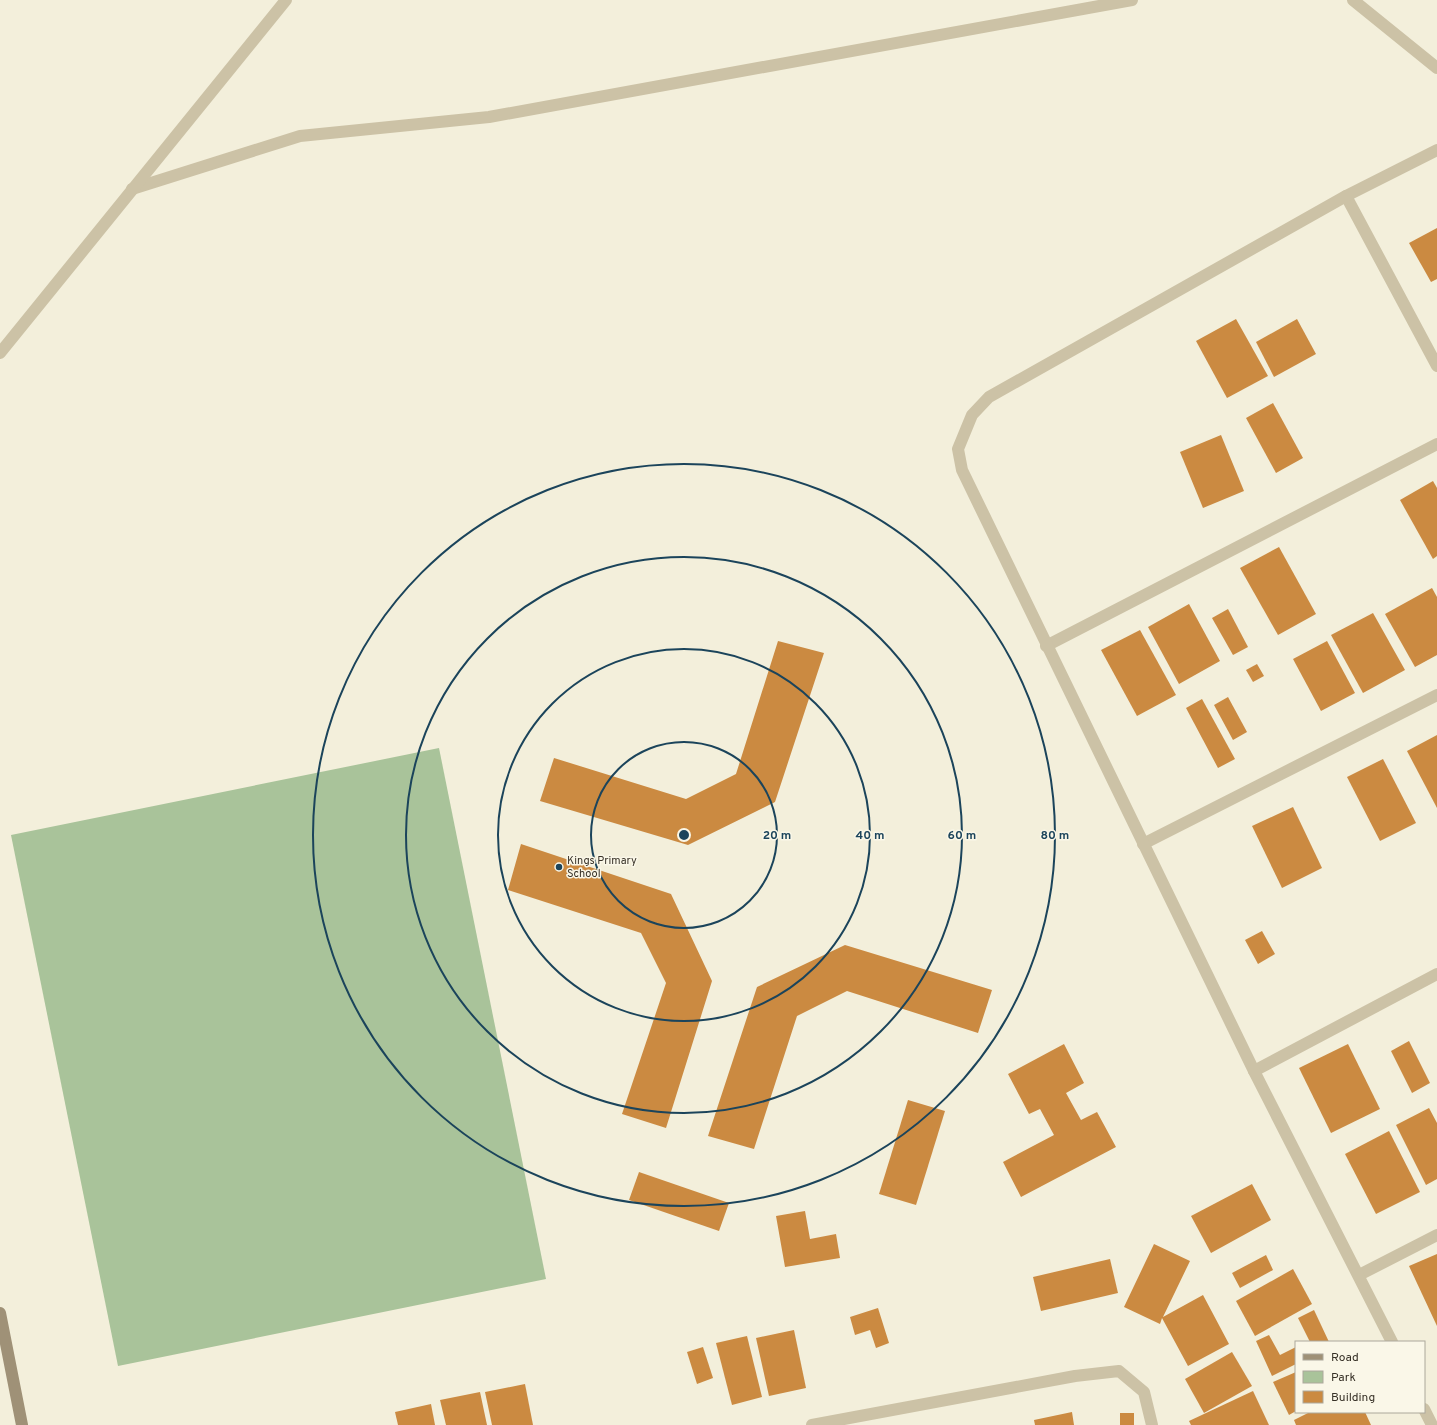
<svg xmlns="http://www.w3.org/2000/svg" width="1437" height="1425" viewBox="0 0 1437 1425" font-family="Overpass,sans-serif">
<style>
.green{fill:#a9c39a}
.building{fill:#cb8a41}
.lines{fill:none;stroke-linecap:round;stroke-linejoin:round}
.street{stroke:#ccc2a6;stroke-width:12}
.secondary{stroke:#9f9177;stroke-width:12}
.ring{fill:none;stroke:#1b445b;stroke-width:2}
.poi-dot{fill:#1b445b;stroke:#faf7e8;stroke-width:1.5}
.labels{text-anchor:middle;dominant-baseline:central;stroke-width:3;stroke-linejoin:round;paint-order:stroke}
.poi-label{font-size:11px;fill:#373127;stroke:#faf7e8;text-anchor:start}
.centre{fill:#1b445b;stroke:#faf7e8;stroke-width:2}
.ring-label{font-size:12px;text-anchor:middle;font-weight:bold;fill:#1b445b;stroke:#faf7e8;stroke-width:3;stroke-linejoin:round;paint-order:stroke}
</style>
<rect width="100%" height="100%" fill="#f3efdb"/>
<polygon class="green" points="439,748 546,1279 118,1366 11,835"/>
<g class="building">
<polygon points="1437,228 1437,279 1431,282 1409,243"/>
<polygon points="1236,319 1268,376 1227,398 1196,341"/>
<polygon points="1297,319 1316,354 1274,377 1256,342"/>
<polygon points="1273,403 1303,458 1276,473 1246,418"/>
<polygon points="1221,435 1244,491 1203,508 1180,452"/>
<polygon points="1433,481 1437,488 1437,556 1433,559 1400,500"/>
<polygon points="1279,547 1316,614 1278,635 1240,568"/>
<polygon points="1432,588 1437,597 1437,655 1415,667 1385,614"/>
<polygon points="1189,604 1220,661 1179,684 1148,627"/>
<polygon points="1228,609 1248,647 1233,655 1212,618"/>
<polygon points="1373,613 1405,670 1363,693 1331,635"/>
<polygon points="1140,630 1176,695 1137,716 1101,650"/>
<polygon points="778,641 824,653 775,802 688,845 540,801 554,758 686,799 736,774"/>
<polygon points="1327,641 1355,693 1321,711 1293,659"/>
<polygon points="1257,664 1264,676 1253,682 1246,670"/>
<polygon points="1228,697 1247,732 1233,740 1214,705"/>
<polygon points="1202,699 1235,759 1218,768 1186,708"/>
<polygon points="1437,735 1437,808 1407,751"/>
<polygon points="1383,759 1416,823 1380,841 1347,777"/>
<polygon points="1293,807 1322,868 1282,888 1252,826"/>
<polygon points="521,844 671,894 712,981 666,1128 622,1114 666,983 641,933 508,890"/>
<polygon points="1262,931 1275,954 1258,964 1245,940"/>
<polygon points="845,945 992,990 978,1033 847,991 797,1016 754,1149 708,1136 757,987"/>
<polygon points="1409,1041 1430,1083 1412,1093 1391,1051"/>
<polygon points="1064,1044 1084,1083 1066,1093 1081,1120 1097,1112 1116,1147 1021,1197 1003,1162 1054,1135 1040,1109 1029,1114 1008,1074"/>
<polygon points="1348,1044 1380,1109 1331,1133 1299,1068"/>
<polygon points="908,1100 945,1111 916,1205 879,1194"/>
<polygon points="1429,1108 1437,1123 1437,1179 1426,1185 1396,1125"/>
<polygon points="1389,1131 1420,1192 1376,1214 1345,1154"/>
<polygon points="639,1172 729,1203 719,1231 629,1200"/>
<polygon points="1252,1184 1271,1220 1211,1253 1191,1216"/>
<polygon points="805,1211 810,1239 836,1234 840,1258 785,1267 776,1216"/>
<polygon points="1154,1244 1190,1261 1163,1317 1203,1295 1229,1344 1188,1366 1162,1318 1160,1324 1124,1307"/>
<polygon points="1437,1254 1437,1326 1409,1266"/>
<polygon points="1266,1255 1273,1270 1240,1288 1232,1273"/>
<polygon points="1110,1259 1118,1293 1041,1311 1033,1277"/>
<polygon points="1293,1269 1312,1304 1255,1336 1236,1301"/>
<polygon points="878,1308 889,1343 876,1348 870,1330 855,1335 850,1317"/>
<polygon points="1314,1310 1329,1342 1310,1342 1298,1318"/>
<polygon points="794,1330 806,1388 769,1396 756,1338"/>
<polygon points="1269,1335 1280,1355 1296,1347 1296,1364 1272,1376 1256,1341"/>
<polygon points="747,1336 762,1397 732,1405 716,1343"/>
<polygon points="703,1347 713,1378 697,1384 687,1352"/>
<polygon points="1232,1352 1252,1386 1204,1413 1185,1379"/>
<polygon points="1296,1372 1296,1411 1289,1415 1273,1382"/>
<polygon points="525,1384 533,1425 492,1425 485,1392"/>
<polygon points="1253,1391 1269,1425 1191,1425 1189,1421"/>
<polygon points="480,1392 487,1425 446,1425 440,1400"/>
<polygon points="431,1404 435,1425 398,1425 395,1412"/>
<polygon points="1072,1412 1074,1425 1035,1425 1034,1420"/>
<polygon points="1310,1412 1365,1412 1371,1425 1296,1425 1294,1420"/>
<rect x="1120" y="1413" width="14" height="12"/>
</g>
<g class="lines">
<g class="street">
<polyline points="1353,0 1437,68"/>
<polyline points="132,189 300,136 489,117 1132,0"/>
<polyline points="1346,196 1437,366"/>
<polyline points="0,353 286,0"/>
<polyline points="1046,646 1437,444"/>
<polyline points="1143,844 1437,695"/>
<polyline points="1254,1071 1437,974"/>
<polyline points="1359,1275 1437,1235"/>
<polyline points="1392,1342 1254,1071 962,470 958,449 972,415 989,397 1346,196 1437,150"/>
<polyline points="1424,1409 1432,1425"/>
<polyline points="812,1425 1075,1376 1119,1371 1144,1392 1152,1425"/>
</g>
<polyline class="secondary" points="0,1313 22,1425"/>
</g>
<g class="ring">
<circle cx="684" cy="835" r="93"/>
<circle cx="684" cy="835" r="186"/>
<circle cx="684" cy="835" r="278"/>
<circle cx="684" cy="835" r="371"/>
</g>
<circle class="poi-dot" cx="559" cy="867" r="4"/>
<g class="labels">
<g class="poi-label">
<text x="567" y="861">Kings Primary<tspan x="567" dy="13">School</tspan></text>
</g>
</g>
<circle cx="684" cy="835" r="6" class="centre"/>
<g class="ring-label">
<text x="777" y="839">20 m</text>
<text x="870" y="839">40 m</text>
<text x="962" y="839">60 m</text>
<text x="1055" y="839">80 m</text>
</g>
<rect x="1295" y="1341" width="130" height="72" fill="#faf7e8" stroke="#aca89b"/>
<rect x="1303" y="1354" width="20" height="6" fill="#9f9177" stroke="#aca89b"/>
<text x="1331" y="1361" font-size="12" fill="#373127">Road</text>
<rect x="1303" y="1371" width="20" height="12" fill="#a9c39a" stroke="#aca89b"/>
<text x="1331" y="1381" font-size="12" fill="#373127">Park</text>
<rect x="1303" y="1391" width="20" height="12" fill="#cb8a41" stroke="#aca89b"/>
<text x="1331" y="1401" font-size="12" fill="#373127">Building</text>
</svg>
